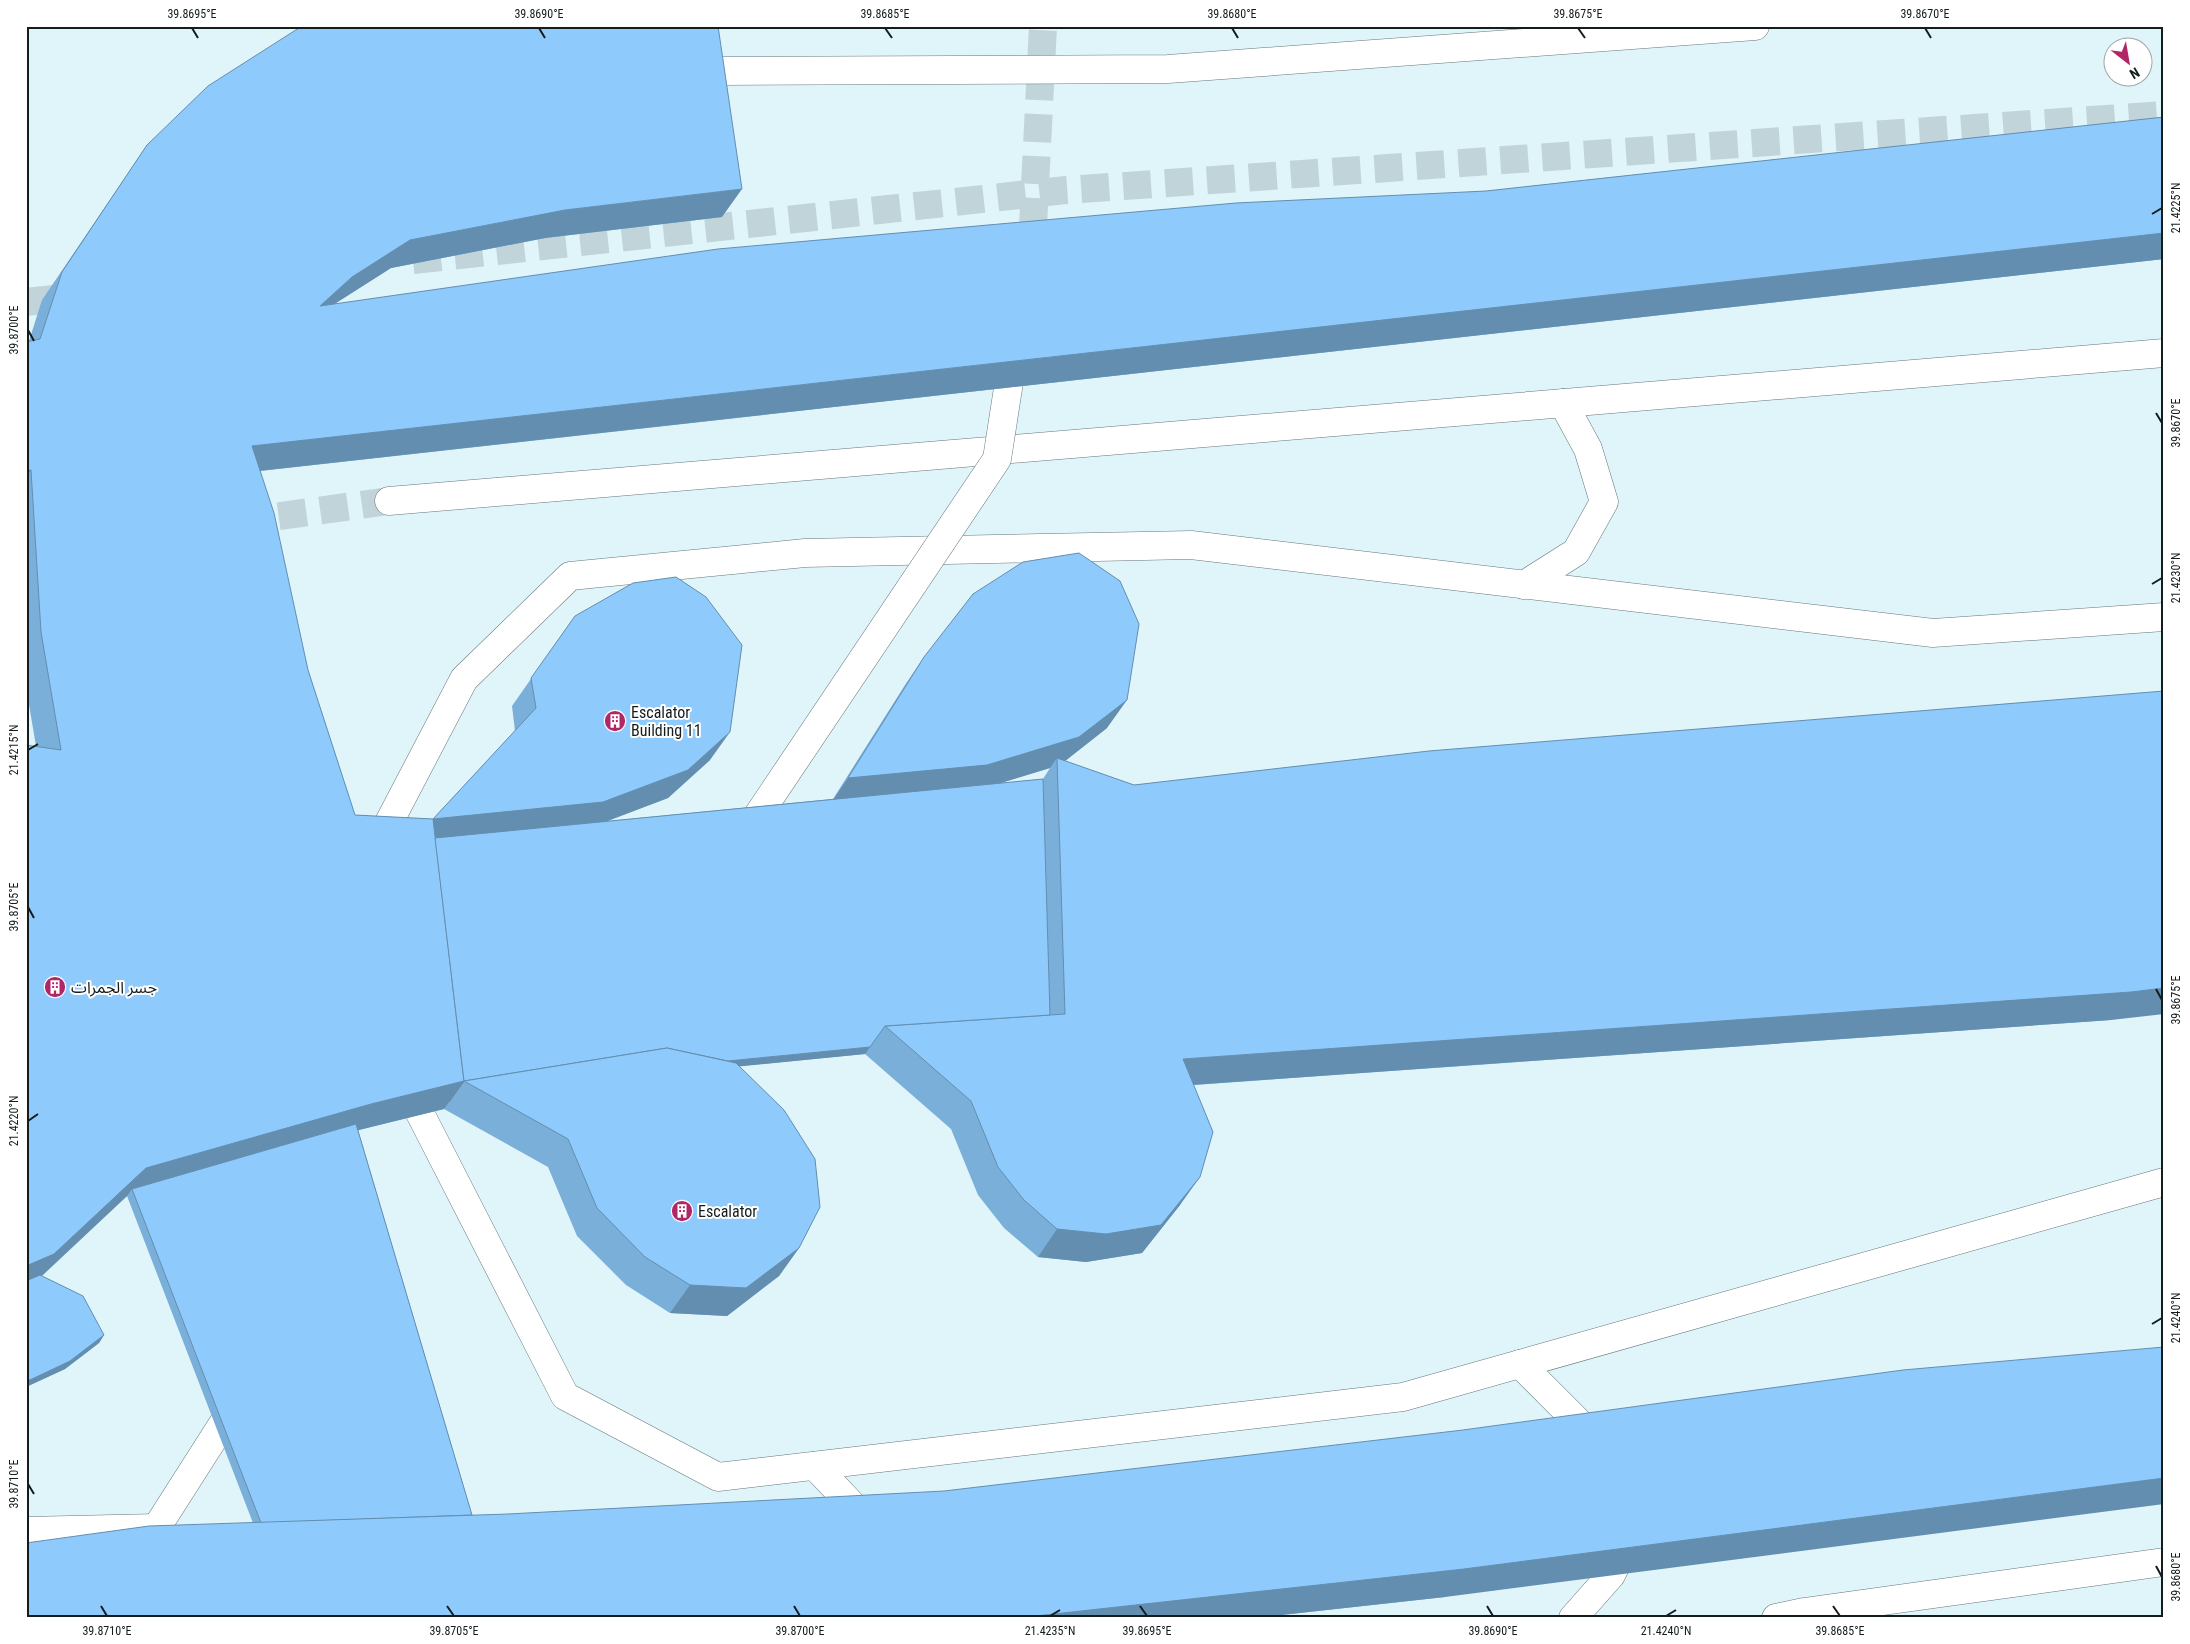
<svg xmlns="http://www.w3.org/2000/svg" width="2190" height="1644" viewBox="0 0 2190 1644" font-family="'Roboto Condensed','Noto Sans Arabic',sans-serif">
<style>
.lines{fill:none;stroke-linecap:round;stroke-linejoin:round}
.pedestrian-tunnel{stroke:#c1d4d9;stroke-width:28;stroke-dasharray:28 14;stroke-linecap:butt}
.minor-tunnel{stroke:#c1d4d9;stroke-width:28;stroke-dasharray:28 14;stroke-linecap:butt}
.pedestrian-casing{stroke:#65777c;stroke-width:29}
.pedestrian{stroke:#fff;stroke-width:28}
.pedestrian-bridge-casing{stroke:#65777c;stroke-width:29;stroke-linecap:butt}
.pedestrian-bridge{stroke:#fff;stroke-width:28}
.wall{fill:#7aafd9;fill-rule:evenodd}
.shaded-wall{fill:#638eb0}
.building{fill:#8ecbfc;stroke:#638eb0}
.ticks{fill:none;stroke:#141c1d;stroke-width:2}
.labels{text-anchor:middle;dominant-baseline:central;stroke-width:4;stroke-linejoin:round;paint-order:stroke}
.poi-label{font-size:16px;fill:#141c1d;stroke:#fff;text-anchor:start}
.neatline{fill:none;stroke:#141c1d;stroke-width:2}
.ticks-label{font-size:12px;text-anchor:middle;fill:#141c1d}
</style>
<rect width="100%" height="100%" fill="#e0f5fa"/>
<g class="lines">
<g class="pedestrian-tunnel">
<polyline points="1033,226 1043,26"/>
<polyline points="237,522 389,501"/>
</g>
<g class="minor-tunnel">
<polyline points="413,260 1066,190 2164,115"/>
<polyline points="26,302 79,296"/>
</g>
<g class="pedestrian-casing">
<g id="pedestrian">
<polyline points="721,71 1168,69 1755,26"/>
<polyline points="389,501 2164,353"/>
<polyline points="1524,585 1576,552 1604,502 1588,449 1563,403"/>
<polyline points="374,851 464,679 570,576 805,553 1191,545 1933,633 2164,617"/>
<polyline points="404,1082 565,1396 718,1477 1403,1397 2164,1182"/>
<polyline points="1520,1364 1597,1441"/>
<polyline points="815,1466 869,1523"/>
<polyline points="26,1531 157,1528"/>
<polyline points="99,1618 238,1400"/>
<polyline points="1573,1618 1611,1575 1627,1543"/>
<polyline points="1776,1618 1804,1612 2164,1562"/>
</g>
</g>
<use href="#pedestrian" class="pedestrian"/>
<g class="pedestrian-bridge-casing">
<polyline id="pedestrian-bridge" points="744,836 997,459 1014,350"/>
</g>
<use href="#pedestrian-bridge" class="pedestrian-bridge"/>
</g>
<path class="wall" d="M2164 117V259L260 471 308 670 355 815 433 819 515 731 512 706 575 616 710 760 668 798 608 821 833 799 905 685 924 657 1107 728 1065 761 1134 785 2111 1020 1194 1085 1180 1205 1142 1253 1086 1262 1038 1257 1004 1228 978 1195 951 1129 865 1054 740 1066 799 1248 779 1276 727 1316 670 1313 626 1285 577 1236 548 1167 444 1109 358 1130 472 1515 1445 1597 1254 1618H26L253 1523 127 1196 42 1276 104 1335 99 1343 65 1369 26 1387 36 746 26 687V342L29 341 42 300 147 145 722 217 545 238 391 268 334 304 1486 191ZM1050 768 1043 779 1001 783Z"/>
<g class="shaded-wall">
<polygon points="742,189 722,217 545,238 391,268 333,305 320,306 352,277 410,240 565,210"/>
<polygon points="2164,233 2164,259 232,474 252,446"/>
<polygon points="31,470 26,477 26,471"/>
<polygon points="1127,700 1107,728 1060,765 1057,758 1050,768 967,793 829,806 848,778"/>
<polygon points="730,732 710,760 668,798 583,830 420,846 433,819"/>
<polygon points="2164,988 2164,1014 2111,1020 1163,1087 1183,1059"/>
<polygon points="870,1047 865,1054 571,1083 576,1076"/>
<polygon points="464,1081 444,1109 351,1132 132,1189 127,1196 35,1282 26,1286 26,1266 146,1168 371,1104"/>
<polygon points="1200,1177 1180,1205 1142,1253 1086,1262 1038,1257 1057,1229"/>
<polygon points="799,1248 779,1276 727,1316 670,1313 690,1285"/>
<polygon points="104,1335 99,1343 65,1369 26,1387 26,1379"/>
<polygon points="2164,1478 2164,1504 1445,1597 1254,1618 1017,1618"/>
</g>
<g class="building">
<polygon points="302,26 718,26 742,189 565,210 410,240 352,277 320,306 718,249 1236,203 1486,191 2164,117 2164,233 252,446 274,513 308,670 355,815 433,819 464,1081 371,1104 146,1168 54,1254 26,1266 26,745 61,750 41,632 31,470 26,471 26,342 40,339 62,272 147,145 208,86"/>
<polygon points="1079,553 1120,581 1139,624 1127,700 1079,737 987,765 848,778 924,657 973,594 1023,562"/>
<polygon points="676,577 706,597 742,645 730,732 688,770 603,802 433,819 536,708 531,678 575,616 633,583"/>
<polygon points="2164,691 2164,988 2131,992 1183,1059 1213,1132 1200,1177 1161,1225 1106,1234 1057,1229 1024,1200 998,1167 971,1101 885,1026 1065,1014 1057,758 1134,785 1429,751"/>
<polygon points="1043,779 1050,1015 885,1026 870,1047 728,1061 667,1048 464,1081 449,1102 464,1081 435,838"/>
<polygon points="667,1048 736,1063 784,1110 815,1159 820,1207 799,1248 746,1288 690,1285 645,1257 597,1208 568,1139 464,1081"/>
<polygon points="356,1124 472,1515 261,1523 132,1189"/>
<polygon points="40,1275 83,1296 104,1335 70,1361 30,1380 26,1379 26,1281"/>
<polygon points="2164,1347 2164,1478 1464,1569 1017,1618 26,1618 26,1543 149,1526 508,1514 944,1491 1463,1430 1903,1370"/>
</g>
<path class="ticks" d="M192 28 198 38M539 28 545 38M885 28 892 38M1232 28 1238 38M1578 28 1585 38M1925 28 1931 38M2152 214 2162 208M28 330 34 341M2156 413 2162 423M2152 584 2162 578M28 750 38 744M28 907 34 918M2156 989 2162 1000M28 1121 38 1114M2152 1324 2162 1318M28 1484 34 1494M2156 1566 2162 1577M101 1606 107 1616M447 1606 454 1616M794 1606 800 1616M1140 1606 1147 1616M1487 1606 1493 1616M1833 1606 1840 1616M1050 1616 1060 1610M1666 1616 1676 1610"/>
<defs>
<g id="building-disc" transform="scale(1.125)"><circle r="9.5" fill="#b02666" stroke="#fff"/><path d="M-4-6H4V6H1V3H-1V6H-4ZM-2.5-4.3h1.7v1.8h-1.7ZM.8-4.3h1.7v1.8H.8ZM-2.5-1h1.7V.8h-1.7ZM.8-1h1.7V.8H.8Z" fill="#fff"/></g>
</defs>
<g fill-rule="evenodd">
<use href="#building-disc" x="615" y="721"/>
<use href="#building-disc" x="55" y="987"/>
<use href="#building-disc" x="682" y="1211"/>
</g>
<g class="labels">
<g class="poi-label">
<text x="631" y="712">Escalator<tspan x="631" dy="18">Building 11</tspan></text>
<text x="71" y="987">جسر الجمرات</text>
<text x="698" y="1211">Escalator</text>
</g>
</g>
<rect width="2190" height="1644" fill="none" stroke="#ffffff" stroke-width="55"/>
<g transform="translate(2128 62) rotate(149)"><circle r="24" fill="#ffffff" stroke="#a1a4a5"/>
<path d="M0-4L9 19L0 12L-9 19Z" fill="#b02666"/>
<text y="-8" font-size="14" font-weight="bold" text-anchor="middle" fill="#141c1d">N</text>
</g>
<rect x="28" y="28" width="2134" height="1588" class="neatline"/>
<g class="ticks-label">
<text x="192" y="18">39.8695°E</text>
<text x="539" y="18">39.8690°E</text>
<text x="885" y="18">39.8685°E</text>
<text x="1232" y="18">39.8680°E</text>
<text x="1578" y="18">39.8675°E</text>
<text x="1925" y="18">39.8670°E</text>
<text transform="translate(2176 208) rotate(-90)" y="4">21.4225°N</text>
<text transform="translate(14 330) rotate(-90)" y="4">39.8700°E</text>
<text transform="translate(2176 423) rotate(-90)" y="4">39.8670°E</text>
<text transform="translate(2176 578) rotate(-90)" y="4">21.4230°N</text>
<text transform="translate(14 750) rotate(-90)" y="4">21.4215°N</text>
<text transform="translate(14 907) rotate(-90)" y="4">39.8705°E</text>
<text transform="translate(2176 1000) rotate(-90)" y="4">39.8675°E</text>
<text transform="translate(14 1121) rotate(-90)" y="4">21.4220°N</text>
<text transform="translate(2176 1318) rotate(-90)" y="4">21.4240°N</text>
<text transform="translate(14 1484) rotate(-90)" y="4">39.8710°E</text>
<text transform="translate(2176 1577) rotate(-90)" y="4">39.8680°E</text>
<text x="107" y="1635">39.8710°E</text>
<text x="454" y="1635">39.8705°E</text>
<text x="800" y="1635">39.8700°E</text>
<text x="1050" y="1635">21.4235°N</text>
<text x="1147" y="1635">39.8695°E</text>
<text x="1493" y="1635">39.8690°E</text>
<text x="1666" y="1635">21.4240°N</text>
<text x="1840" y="1635">39.8685°E</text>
</g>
</svg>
